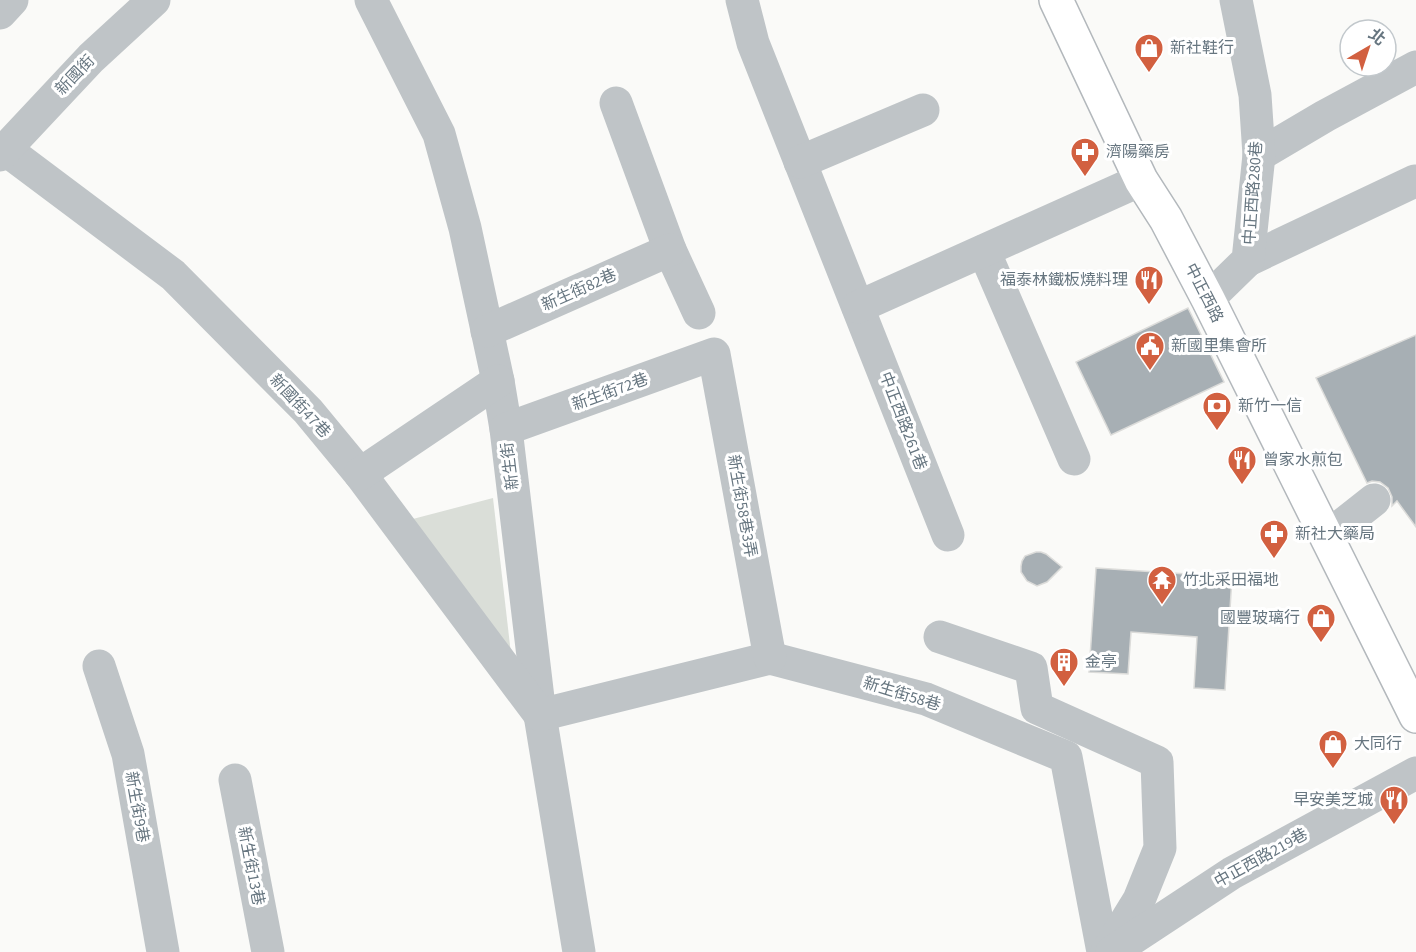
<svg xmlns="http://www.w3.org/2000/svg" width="1416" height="952" viewBox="0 0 1416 952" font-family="'Source Sans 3','Noto Sans TC',sans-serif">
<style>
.green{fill:#daded8}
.building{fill:#a7afb4;stroke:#dcdcda;stroke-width:1.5}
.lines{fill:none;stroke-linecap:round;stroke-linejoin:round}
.major-casing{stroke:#b3b8bc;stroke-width:36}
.minor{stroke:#bfc4c7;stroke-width:33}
.major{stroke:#fff;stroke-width:33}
.labels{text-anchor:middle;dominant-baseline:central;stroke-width:6;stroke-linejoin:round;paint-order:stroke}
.poi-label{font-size:16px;fill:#677680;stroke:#fff;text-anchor:start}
.street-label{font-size:16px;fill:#677680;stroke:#fff}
</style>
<rect width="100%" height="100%" fill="#fafaf8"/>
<polygon class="green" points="493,498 511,654 409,520"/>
<g class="building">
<polygon points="1188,308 1224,382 1111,435 1076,362"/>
<polygon points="1416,335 1416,527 1397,501 1392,506 1392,497 1388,488 1380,482 1372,481 1367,483 1316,378"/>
<polygon points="1036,552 1041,552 1046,554 1062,567 1047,582 1037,586 1027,581 1021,572 1021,566 1022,561 1025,556"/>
<polygon points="1096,568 1232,577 1225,690 1194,688 1197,637 1131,632 1128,674 1089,672"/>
</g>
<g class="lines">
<g class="major-casing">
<polyline id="major" points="1056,0 1141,180 1166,219 1208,299 1416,716"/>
</g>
<g class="minor">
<polyline points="371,0 439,134 465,228 498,381 506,429 540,715 579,952"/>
<polyline points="742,0 753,43 948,535"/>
<polyline points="0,13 12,0"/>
<polyline points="616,103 670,250 699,313"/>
<polyline points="5,149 173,275 308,411 360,474 540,715 770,658 926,699 1066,757 1103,952"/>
<polyline points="0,155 91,58 154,0"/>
<polyline points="1259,155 1325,116 1416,67"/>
<polyline points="800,162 923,110"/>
<polyline points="984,251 1074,459"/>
<polyline points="1248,260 1415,181"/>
<polyline points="1208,299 1248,260 1259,155 1255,95 1236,0"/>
<polyline points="858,307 1141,180"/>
<polyline points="487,331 670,250"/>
<polyline points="506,429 714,354 770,658"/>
<polyline points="360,474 498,381"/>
<polyline points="1327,537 1374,500"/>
<polyline points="940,637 1031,668 1037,708 1157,762 1160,848 1139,900 1107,952"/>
<polyline points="99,666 128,754 163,952"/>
<polyline points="235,780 268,952"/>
<polyline points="1112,952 1232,873 1416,773"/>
</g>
<use href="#major" class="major"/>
</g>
<defs>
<g id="shop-pin" transform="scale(1.5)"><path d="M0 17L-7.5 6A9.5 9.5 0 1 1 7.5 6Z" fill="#d26040" stroke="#fff"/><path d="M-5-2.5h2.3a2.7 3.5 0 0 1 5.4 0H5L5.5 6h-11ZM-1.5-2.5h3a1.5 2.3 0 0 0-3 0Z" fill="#fff"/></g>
<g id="pharmacy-pin" transform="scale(1.5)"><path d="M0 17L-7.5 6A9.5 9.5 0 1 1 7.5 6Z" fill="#d26040" stroke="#fff"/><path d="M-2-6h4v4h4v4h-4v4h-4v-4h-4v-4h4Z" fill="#fff"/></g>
<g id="restaurant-pin" transform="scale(1.5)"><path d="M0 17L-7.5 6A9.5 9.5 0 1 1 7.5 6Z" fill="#d26040" stroke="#fff"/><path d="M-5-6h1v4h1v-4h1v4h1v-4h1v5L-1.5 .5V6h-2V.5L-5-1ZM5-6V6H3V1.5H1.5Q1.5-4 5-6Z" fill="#fff"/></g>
<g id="civic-pin" transform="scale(1.5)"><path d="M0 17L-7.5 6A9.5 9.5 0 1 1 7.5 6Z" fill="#d26040" stroke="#fff"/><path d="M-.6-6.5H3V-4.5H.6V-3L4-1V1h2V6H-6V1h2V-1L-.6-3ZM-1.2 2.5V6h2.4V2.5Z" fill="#fff"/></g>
<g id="bank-pin" transform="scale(1.5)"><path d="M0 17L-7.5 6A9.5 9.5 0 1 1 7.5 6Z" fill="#d26040" stroke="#fff"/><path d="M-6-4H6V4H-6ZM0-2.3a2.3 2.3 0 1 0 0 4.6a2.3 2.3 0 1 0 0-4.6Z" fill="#fff"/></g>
<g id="temple-pin" transform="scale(1.5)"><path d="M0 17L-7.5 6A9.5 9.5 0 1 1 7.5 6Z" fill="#d26040" stroke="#fff"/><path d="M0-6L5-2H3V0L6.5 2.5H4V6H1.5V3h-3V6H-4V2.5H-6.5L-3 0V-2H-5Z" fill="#fff"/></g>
<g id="building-pin" transform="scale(1.5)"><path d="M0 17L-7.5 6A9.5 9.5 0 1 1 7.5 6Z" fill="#d26040" stroke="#fff"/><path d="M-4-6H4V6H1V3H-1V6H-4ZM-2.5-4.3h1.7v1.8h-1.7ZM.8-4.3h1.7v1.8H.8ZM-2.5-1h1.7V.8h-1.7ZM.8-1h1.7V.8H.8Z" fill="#fff"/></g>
</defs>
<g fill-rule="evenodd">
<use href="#shop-pin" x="1149" y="48"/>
<use href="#pharmacy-pin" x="1085" y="152"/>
<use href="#restaurant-pin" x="1149" y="280"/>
<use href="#civic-pin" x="1150" y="346"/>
<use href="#bank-pin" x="1217" y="406"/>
<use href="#restaurant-pin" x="1242" y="460"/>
<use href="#pharmacy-pin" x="1274" y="534"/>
<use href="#temple-pin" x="1162" y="580"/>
<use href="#shop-pin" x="1321" y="618"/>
<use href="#building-pin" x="1064" y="662"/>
<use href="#shop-pin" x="1333" y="744"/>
<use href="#restaurant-pin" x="1394" y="800"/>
</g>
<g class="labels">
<g class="poi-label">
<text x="1170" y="48">新社鞋行</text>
<text x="1106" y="152">濟陽藥房</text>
<text x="1128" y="280" text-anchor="end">福泰林鐵板燒料理</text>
<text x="1171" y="346">新國里集會所</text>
<text x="1238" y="406">新竹一信</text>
<text x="1263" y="460">曾家水煎包</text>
<text x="1295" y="534">新社大藥局</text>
<text x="1183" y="580">竹北采田福地</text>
<text x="1300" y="618" text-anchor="end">國豐玻璃行</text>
<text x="1085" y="662">金亭</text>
<text x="1354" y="744">大同行</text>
<text x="1373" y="800" text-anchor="end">早安美芝城</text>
</g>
<g class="street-label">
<text transform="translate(75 75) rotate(-46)">新國街</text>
<text transform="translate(1253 193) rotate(-86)">中正西路280巷</text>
<text transform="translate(579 290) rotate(-24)">新生街82巷</text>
<text transform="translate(1204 293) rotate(63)">中正西路</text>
<text transform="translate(610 392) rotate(-20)">新生街72巷</text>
<text transform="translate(300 406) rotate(47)">新國街47巷</text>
<text transform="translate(903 421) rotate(69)">中正西路261巷</text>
<text transform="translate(510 466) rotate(-97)">新生街</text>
<text transform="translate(742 506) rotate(80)">新生街58巷3弄</text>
<text transform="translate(902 694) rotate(17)">新生街58巷</text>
<text transform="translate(137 807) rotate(80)">新生街9巷</text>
<text transform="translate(1261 858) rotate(-29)">中正西路219巷</text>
<text transform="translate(251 866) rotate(79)">新生街13巷</text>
</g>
</g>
<g transform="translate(1368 48) rotate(39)"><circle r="28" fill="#ffffff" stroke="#c2c8cc" stroke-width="1.5"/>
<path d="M0-4.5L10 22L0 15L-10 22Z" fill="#d26040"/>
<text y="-9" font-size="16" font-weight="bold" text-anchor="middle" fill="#677680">北</text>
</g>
</svg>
